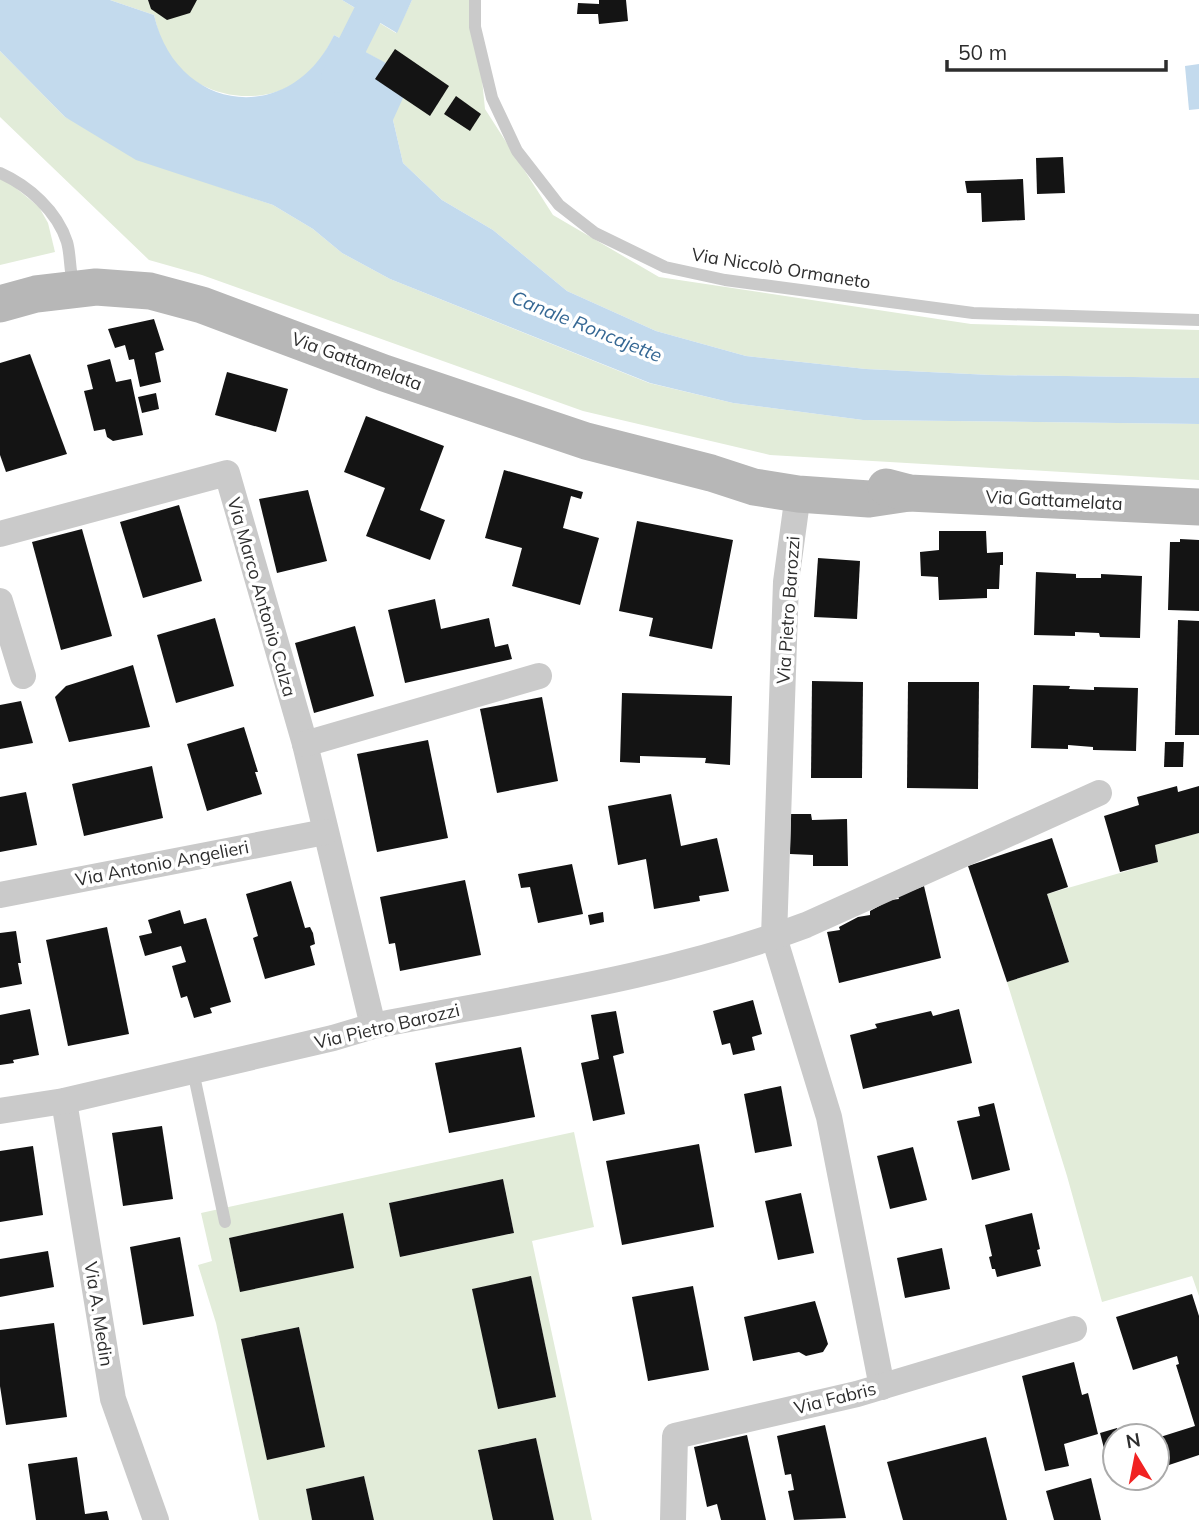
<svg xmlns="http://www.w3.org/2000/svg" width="1199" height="1520" viewBox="0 0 1199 1520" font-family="Mulish,sans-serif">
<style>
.green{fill:#e2ecd9;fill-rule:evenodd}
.water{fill:#c3daed}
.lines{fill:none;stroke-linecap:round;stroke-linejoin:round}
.canal{stroke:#c3daed;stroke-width:30}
.building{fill:#141414}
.service{stroke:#cacaca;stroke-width:12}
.minor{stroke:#cacaca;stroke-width:26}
.secondary{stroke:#b7b7b7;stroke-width:37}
.labels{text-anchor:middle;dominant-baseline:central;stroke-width:7;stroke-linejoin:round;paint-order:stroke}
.street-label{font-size:18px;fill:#2d2d2d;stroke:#fff}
.water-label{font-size:19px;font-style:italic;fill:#366894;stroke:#fff}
</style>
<rect width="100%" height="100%" fill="#fff"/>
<g class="green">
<path d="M110 0H342L396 33 412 0H474L485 109 553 215 659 277 971 324 1199 330V378L991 375 866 369 746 356 656 331 567 291 493 230 442 200 403 163 393 120 385 63 334 35C325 55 313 73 294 84 251 109 190 94 166 51 160 39 157 27 154 15Z"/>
<polygon points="0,51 65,117 211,184 273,205 313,229 342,253 390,279 649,383 733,403 863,420 1199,424 1199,480 770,455 583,411 202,275 149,260 0,117"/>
<polygon points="0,175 39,207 48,223 55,252 0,265"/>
<polygon points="1199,833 1199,1296 1192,1276 1102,1302 1067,1176 1007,982 1069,962 1047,894 1158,862 1155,845"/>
<path d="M574 1132 594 1227 532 1241 592 1520H554L536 1438 478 1450 493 1520H374L364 1476 306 1489 312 1520H259L216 1323 198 1265 212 1261 201 1213ZM503 1179 514 1233 401 1257 389 1203ZM342 1214 240 1291 229 1238ZM531 1277 556 1397 498 1409 473 1289ZM299 1327 325 1447 267 1459 241 1339Z"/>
</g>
<g class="water">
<path d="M0 0H110L154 15C177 114 291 127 334 35L386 63 403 98 393 120 403 163 442 200 493 230 567 291 656 331 746 356 866 369 991 375 1199 378V424L863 420 733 403 650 383 390 279 342 253 313 229 273 205 136 160 65 117 0 51Z"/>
<polygon points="342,0 412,0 397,33"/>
<polygon points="1199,64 1199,109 1189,110 1185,66"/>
</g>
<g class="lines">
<polyline class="canal" points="336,78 375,0"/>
</g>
<g class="building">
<polygon points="148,0 197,0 190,13 167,20 151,9"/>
<polygon points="599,0 626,0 628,21 599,24 598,14 577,14 578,3 599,4"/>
<polygon points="395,49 449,86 430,116 375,79"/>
<polygon points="456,96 481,114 470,131 444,114"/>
<polygon points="1063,157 1065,193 1037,194 1036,158"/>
<polygon points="1023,179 1025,220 982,222 981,193 967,193 965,181"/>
<polygon points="154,319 164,350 155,353 161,382 140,387 134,359 129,360 125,345 115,348 108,329"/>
<polygon points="30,354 67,454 6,472 0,455 0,363"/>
<polygon points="110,359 116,382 131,379 143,435 113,441 107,437 105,429 94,431 84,391 93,389 87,365"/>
<polygon points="227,372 288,389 276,432 215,415"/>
<polygon points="156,393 159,409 142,413 138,397"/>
<polygon points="366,416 444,446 420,510 445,520 430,560 366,536 385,488 344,472"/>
<polygon points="504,470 583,492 581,499 571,496 563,528 599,538 580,605 512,586 522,548 485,538"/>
<polygon points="308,490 327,561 277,573 259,499"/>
<polygon points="179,505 202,581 143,598 120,522"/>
<polygon points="637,521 733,540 712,649 649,636 653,618 619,611"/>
<polygon points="82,529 112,636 61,650 32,542"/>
<polygon points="939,531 986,531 987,553 1003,552 1003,565 1000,565 999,589 987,589 987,598 939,600 938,577 921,576 920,552 939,550"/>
<polygon points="1180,539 1199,540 1199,611 1168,610 1170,542 1180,542"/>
<polygon points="818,558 860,561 857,619 814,617"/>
<polygon points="1036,572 1076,574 1076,578 1101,578 1101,574 1142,576 1140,638 1100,637 1099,633 1075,632 1075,636 1034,635"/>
<polygon points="435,599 441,629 489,618 495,647 508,644 512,659 405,683 388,610"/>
<polygon points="215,618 234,686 176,703 157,635"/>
<polygon points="1178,620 1199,621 1199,735 1175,735"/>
<polygon points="355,626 374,696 314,713 295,643"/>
<polygon points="133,665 150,727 69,742 55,697 66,686"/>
<polygon points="812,681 863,682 862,778 811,778"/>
<polygon points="908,682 979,682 978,789 907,788"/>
<polygon points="1033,685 1070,686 1069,689 1094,690 1094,687 1138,688 1136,751 1093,750 1093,747 1068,745 1068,749 1031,748"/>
<polygon points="622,693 732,696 730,765 705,763 706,758 640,756 640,763 620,762"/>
<polygon points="542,697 558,781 497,793 480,709"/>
<polygon points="21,701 33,743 0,749 0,705"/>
<polygon points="244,727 258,772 255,772 262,794 207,811 187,744"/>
<polygon points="428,740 448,838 377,852 357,754"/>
<polygon points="1165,742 1184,742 1183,767 1164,767"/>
<polygon points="152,766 163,818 84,836 72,784"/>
<polygon points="1177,786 1178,792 1199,786 1199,833 1155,845 1158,862 1120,872 1104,816 1139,805 1137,797"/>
<polygon points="26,792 37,845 0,852 0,797"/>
<polygon points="671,794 681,846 717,838 729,891 699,896 700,901 654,909 646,859 618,865 608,806"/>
<polygon points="791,814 811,814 812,820 847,819 848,866 813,866 813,855 790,854"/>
<polygon points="1052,838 1068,887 1047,894 1069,962 1007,982 968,866"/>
<polygon points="572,864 583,914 538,923 530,887 521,888 518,874"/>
<polygon points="465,880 481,955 400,971 395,943 389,944 380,897"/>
<polygon points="291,881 305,928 310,927 313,933 315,944 310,946 315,965 265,979 253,938 258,936 246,894"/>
<polygon points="924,886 941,958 839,983 827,932 840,930 839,927 858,917 870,915 870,911 890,900 899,899 898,896"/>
<polygon points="180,910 184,924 206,918 231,1002 210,1008 212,1013 194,1018 187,996 181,998 172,966 186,962 181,946 145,956 139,936 152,933 148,920"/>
<polygon points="603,912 604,922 590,925 588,915"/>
<polygon points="107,927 129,1034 68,1046 46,940"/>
<polygon points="16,931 21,963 18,963 22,984 0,988 0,933"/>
<polygon points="753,1000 762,1034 752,1037 755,1050 733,1055 730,1043 722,1045 713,1011"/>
<polygon points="30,1009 39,1055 13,1060 14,1063 0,1065 0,1015"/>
<polygon points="959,1009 972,1063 863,1089 850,1035 877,1028 875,1024 931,1011 933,1016"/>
<polygon points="616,1011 624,1053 613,1056 625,1114 593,1121 581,1063 599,1059 591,1015"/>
<polygon points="521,1047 535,1117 449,1133 435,1063"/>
<polygon points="781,1086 792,1146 755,1153 744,1094"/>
<polygon points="994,1103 1010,1170 972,1180 957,1121 980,1116 978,1107"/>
<polygon points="162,1126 173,1199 123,1206 112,1133"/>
<polygon points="699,1144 714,1227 622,1245 606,1161"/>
<polygon points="33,1146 43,1215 0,1222 0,1151"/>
<polygon points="913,1147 927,1200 890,1209 877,1156"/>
<polygon points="503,1179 514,1233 400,1257 389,1203"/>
<polygon points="801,1193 814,1253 778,1260 765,1201"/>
<polygon points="343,1213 354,1268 240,1292 229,1238"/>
<polygon points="1032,1213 1040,1249 1037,1250 1041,1266 997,1277 995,1269 992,1269 989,1257 992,1256 985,1225"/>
<polygon points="180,1237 194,1316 143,1325 130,1247"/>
<polygon points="942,1248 950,1289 905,1298 897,1258"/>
<polygon points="48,1251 54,1287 0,1297 0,1259"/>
<polygon points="531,1276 556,1397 498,1409 472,1289"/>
<polygon points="693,1286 709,1370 648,1381 632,1297"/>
<polygon points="1192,1294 1199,1316 1199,1455 1160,1468 1157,1457 1157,1438 1195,1426 1176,1365 1179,1364 1177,1356 1133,1370 1116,1317"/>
<polygon points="815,1301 828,1344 823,1352 806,1356 799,1352 753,1361 744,1317"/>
<polygon points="54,1323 67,1417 6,1425 0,1386 0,1330"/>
<polygon points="299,1327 325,1447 267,1460 241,1339"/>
<polygon points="1074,1362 1082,1395 1088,1393 1098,1434 1064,1444 1069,1466 1045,1471 1022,1376"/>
<polygon points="825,1425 846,1518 794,1520 788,1491 794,1490 791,1474 785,1475 777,1436"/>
<polygon points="1117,1428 1119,1436 1115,1436 1115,1454 1106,1456 1100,1433"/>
<polygon points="747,1435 766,1520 721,1520 717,1504 707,1507 694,1447"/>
<polygon points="986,1437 1007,1520 903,1520 887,1462"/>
<polygon points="536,1438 554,1520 493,1520 478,1450"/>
<polygon points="77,1457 85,1514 107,1511 109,1520 36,1520 28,1464"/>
<polygon points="364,1476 374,1520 312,1520 306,1489"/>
<polygon points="1091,1478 1101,1520 1054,1520 1046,1491"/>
</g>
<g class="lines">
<g class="service">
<polyline points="475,0 475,27 492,98 517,151 559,205 595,233 665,267 725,280 973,313 1199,320"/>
<path d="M0 173C29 186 57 211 67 242 71 256 69 271 74 285"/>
<polyline points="193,1071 225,1222"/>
</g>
<g class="minor">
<polyline points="798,494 786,582 774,937 829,1117 882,1387"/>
<polyline points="0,534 227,473 305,744 373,1026"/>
<polyline points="0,601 23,676"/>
<polyline points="305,744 539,676"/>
<polyline points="0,895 325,832"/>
<polyline points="64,1101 113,1399 156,1520"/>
<path d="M0 1111 64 1101 333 1038 373 1026C517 998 668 977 806 925L1099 793"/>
<polyline points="673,1520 675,1436 857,1394 1074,1329"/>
</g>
<g class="secondary">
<polyline points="0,304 36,294 96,287 150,291 202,305 384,373 586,441 711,473 754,487 798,494 869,499 909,493"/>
<polyline points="886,487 909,493 1199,507"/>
</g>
</g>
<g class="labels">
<g class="street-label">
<text transform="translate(781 268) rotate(9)">Via Niccolò Ormaneto</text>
<text transform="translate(357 361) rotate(20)">Via Gattamelata</text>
<text transform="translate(1054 500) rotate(3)">Via Gattamelata</text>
<text transform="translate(262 597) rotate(74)">Via Marco Antonio Calza</text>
<text transform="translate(788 610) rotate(-86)">Via Pietro Barozzi</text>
<text transform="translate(162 863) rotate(-11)">Via Antonio Angelieri</text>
<text transform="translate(387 1026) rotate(-13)">Via Pietro Barozzi</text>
<text transform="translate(99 1314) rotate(81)">Via A. Medin</text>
<text transform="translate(835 1398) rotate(-14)">Via Fabris</text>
</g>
<g class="water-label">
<text transform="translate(587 326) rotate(22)">Canale Roncajette</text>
</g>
</g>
<g transform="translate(1136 1457) rotate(350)"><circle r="33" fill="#ffffff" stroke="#ababab" stroke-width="2"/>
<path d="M0-5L12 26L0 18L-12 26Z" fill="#f12222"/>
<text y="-10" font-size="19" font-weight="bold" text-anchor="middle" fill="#2d2d2d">N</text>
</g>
<path d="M947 60v10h219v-10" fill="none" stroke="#2d2d2d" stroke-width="3.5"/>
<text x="958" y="60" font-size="21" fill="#2d2d2d" stroke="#ffffff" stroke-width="5" paint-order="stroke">50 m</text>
</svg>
